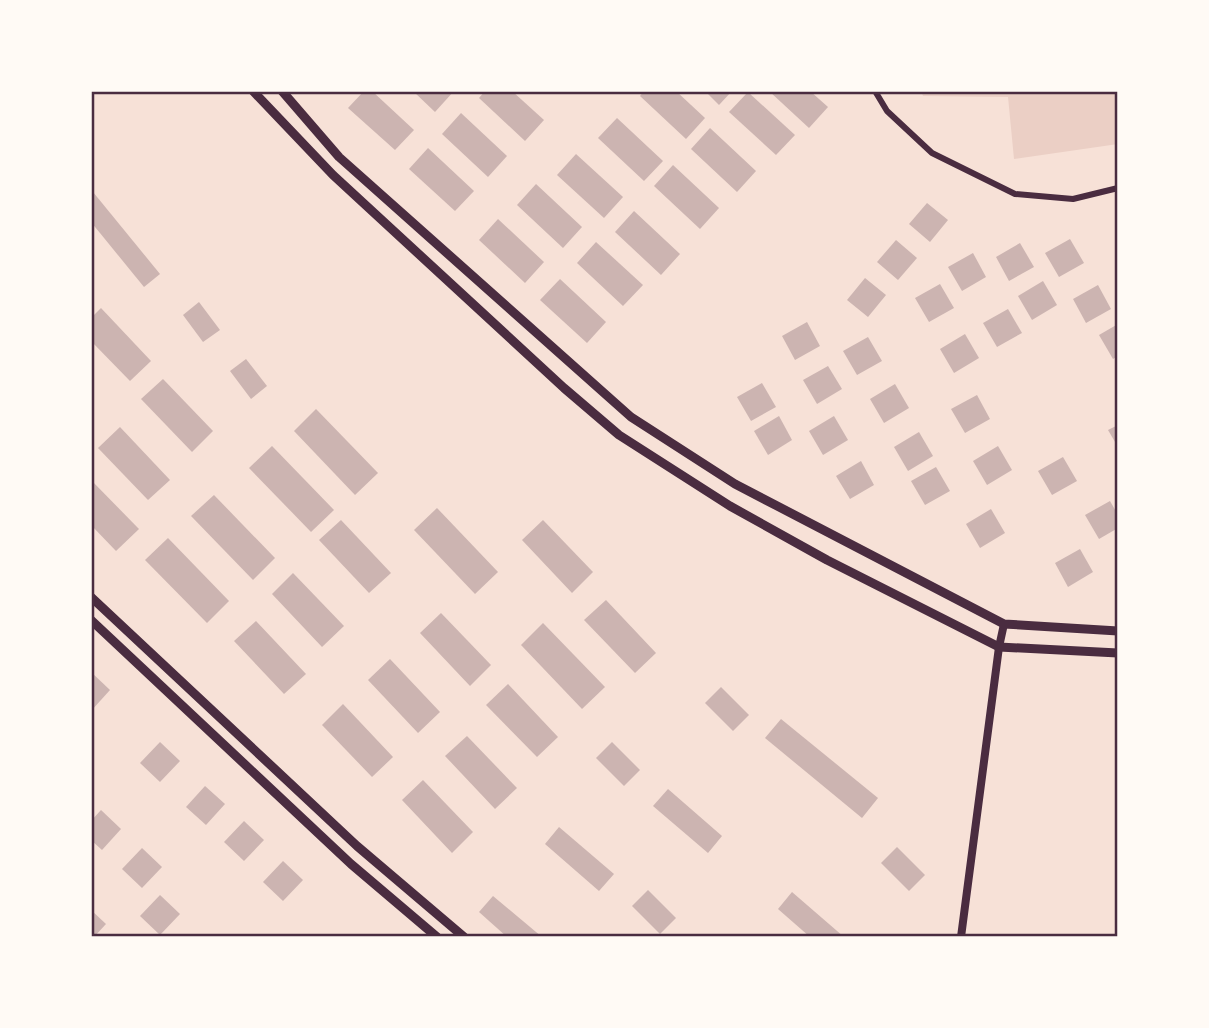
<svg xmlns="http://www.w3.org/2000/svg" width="1209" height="1028" viewBox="0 0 1209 1028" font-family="Mulish,sans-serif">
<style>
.green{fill:#ebcfc5}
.building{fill:#ccb4b1}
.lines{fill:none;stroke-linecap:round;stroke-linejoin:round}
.minor{stroke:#4a2c40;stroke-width:6}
.tertiary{stroke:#4a2c40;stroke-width:8}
.secondary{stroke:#4a2c40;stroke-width:9}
.neatline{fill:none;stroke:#4a2c40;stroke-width:2.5}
</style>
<rect width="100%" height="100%" fill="#f7e1d7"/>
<polygon class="green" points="921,91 1118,91 1118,144 1014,159 1008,97 923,96"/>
<g class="building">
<polygon points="364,91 372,91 414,130 395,150 348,108"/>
<polygon points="413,91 454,91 435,112"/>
<polygon points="485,91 512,91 544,120 525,141 479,98"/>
<polygon points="644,91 676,91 705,118 686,139 640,96"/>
<polygon points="705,91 732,91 719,105"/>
<polygon points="769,91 810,91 828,107 809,128"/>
<polygon points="748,92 795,135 776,155 729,112"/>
<polygon points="461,113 507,156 488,177 442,134"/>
<polygon points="617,118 663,161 644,181 598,138"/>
<polygon points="710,128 756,171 737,192 691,149"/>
<polygon points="428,148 474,191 455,211 409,169"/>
<polygon points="576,154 623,197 604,218 557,175"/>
<polygon points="673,165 719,208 700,229 654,186"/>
<polygon points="536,184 582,227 563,248 517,205"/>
<polygon points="93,192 160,274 144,287 91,222 91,193"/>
<polygon points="927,203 948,220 930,242 909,224"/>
<polygon points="634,211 680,254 661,275 615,232"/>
<polygon points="498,219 544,262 525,283 479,240"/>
<polygon points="1070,239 1084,263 1059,277 1045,253"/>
<polygon points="896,240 917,258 898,280 877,262"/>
<polygon points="596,242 643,285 623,306 577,263"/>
<polygon points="1020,243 1034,267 1009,281 996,257"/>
<polygon points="973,253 986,277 962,291 948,267"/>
<polygon points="865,278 886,295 868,317 847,300"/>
<polygon points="560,279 606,322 587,343 540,300"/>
<polygon points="1043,281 1057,305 1032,320 1018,296"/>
<polygon points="940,284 954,308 929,322 915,298"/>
<polygon points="1098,285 1111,309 1086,323 1073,299"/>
<polygon points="199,302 220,330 203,342 183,315"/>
<polygon points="101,308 151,361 130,381 91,341 91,318"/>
<polygon points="1008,309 1022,333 997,347 983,323"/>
<polygon points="807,322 820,346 795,360 782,336"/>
<polygon points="1118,324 1118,356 1113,359 1099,335"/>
<polygon points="965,334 979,358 954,373 940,349"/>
<polygon points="868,337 882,361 857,375 843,351"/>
<polygon points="246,359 267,386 251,399 230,371"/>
<polygon points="828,366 842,389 817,404 803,380"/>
<polygon points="163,379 213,431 192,452 141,399"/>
<polygon points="762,383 776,407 751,421 737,397"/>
<polygon points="895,384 909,408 884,423 870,399"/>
<polygon points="977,395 990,419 965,433 951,409"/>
<polygon points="316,409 378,473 355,495 294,431"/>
<polygon points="779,416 792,440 768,455 754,431"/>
<polygon points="834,416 848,440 823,455 809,431"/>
<polygon points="1118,425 1118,447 1108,430"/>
<polygon points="120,427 170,480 148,500 98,448"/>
<polygon points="919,432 933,456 908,471 894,447"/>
<polygon points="272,446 334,510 311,532 249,468"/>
<polygon points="998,446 1012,470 987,485 973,461"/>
<polygon points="1063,457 1077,481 1052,495 1038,471"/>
<polygon points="861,461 874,485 850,499 836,476"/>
<polygon points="936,467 950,491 925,505 911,481"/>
<polygon points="91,480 139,529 116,551 91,525"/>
<polygon points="214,495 275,558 253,580 191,516"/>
<polygon points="1110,501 1118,515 1118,528 1099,539 1085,515"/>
<polygon points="437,508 498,572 475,594 414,530"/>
<polygon points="991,509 1005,533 980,548 966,524"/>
<polygon points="341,520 391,573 369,593 319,540"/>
<polygon points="543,520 593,572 572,593 522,540"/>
<polygon points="168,538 229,601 207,623 145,560"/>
<polygon points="1080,549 1093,572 1068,587 1055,563"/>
<polygon points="293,573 344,626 322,647 272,594"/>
<polygon points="606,600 656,653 635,673 584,620"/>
<polygon points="441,613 491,665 470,686 420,633"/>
<polygon points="256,621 306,674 284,694 234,641"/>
<polygon points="543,623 605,687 582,709 521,645"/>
<polygon points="390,659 440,712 418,733 368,680"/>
<polygon points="91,672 110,690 91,711"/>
<polygon points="508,684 558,737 537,757 486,705"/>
<polygon points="721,687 749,715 733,731 705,703"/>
<polygon points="343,704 393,757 372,777 322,725"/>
<polygon points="781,719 878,798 862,818 765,738"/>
<polygon points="467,736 517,788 495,809 445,756"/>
<polygon points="160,742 180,761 160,782 140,763"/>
<polygon points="612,742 640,770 624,786 596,758"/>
<polygon points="423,780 473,832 452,853 402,800"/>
<polygon points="205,786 225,804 206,825 186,807"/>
<polygon points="668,789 722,836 708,853 653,806"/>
<polygon points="101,810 121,829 102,850 91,840 91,821"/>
<polygon points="244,821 264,840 244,861 224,842"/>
<polygon points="559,827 614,874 599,891 545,844"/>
<polygon points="897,847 925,875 909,891 881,863"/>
<polygon points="142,848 162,867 142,888 122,869"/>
<polygon points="283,861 303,880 283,901 263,882"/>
<polygon points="648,890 676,918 660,934 632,906"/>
<polygon points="792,892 844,937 810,937 778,909"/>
<polygon points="160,895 180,914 160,935 140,916"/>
<polygon points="493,896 542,937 507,937 479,912"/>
<polygon points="91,910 106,924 94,937 91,937"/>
</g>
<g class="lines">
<polyline class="minor" points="875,91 887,111 932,153 1015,194 1073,199 1118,188"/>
<polyline class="tertiary" points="961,937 999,647 1004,624"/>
<g class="secondary">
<polyline points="253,91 333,175 564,388 619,435 730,506 827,560 999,647 1118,653"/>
<polyline points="282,91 339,157 631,417 735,484 1004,624 1118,631"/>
<polyline points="91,597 357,846 464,937"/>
<polyline points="91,620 351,864 437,937"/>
</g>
</g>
<rect width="1209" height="1028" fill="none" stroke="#fffaf5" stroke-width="186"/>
<rect x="93" y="93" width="1023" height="842" class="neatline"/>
</svg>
